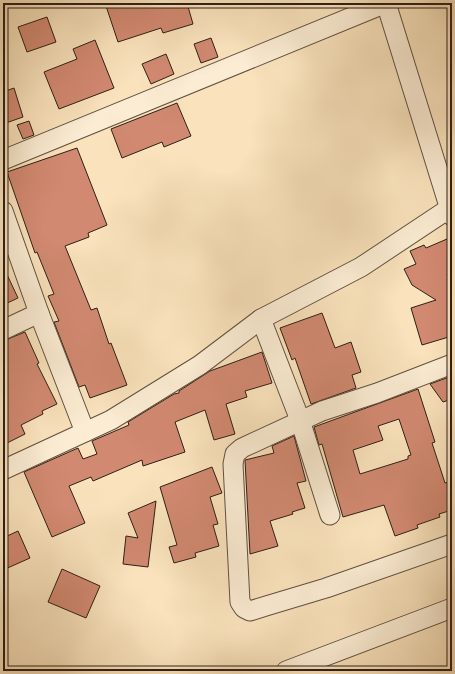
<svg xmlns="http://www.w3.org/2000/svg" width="455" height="674" viewBox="0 0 455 674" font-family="'IM FELL French Canon',serif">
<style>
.building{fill:#d18971;stroke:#2e1f17;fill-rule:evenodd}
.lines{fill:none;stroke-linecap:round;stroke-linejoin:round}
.minor-casing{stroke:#615040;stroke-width:21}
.minor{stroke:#fbecd3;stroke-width:19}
</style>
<rect width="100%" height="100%" fill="#f9e2bc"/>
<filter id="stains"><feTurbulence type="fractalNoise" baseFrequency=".005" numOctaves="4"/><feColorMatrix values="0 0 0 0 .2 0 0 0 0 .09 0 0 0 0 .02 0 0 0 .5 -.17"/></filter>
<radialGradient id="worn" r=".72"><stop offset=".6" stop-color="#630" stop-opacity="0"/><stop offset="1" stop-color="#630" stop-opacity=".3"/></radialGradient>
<g class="building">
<polygon points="105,3 187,3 193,24 163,33 161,28 118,42"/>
<polygon points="47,17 56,42 27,52 18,27"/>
<polygon points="211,38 218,57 201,63 194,44"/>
<polygon points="95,40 114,88 59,109 44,72 77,59 73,49"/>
<polygon points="166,54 174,74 151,84 142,64"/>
<polygon points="14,88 23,117 3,124 3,92"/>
<polygon points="177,103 191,136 164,147 162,142 122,158 111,129"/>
<polygon points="29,121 34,135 23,139 17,125"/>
<polygon points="77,148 107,225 88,233 89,237 65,246 91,310 97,308 109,344 111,343 127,385 90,398 85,385 79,387 54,322 59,321 48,296 54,294 37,252 35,253 7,172"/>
<polygon points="447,239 452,252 452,273 447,274 452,285 452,336 422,345 411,308 436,300 412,285 404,269 416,264 410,251 424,245 426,248"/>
<polygon points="3,266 18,298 3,305"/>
<polygon points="322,313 335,348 351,342 361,372 352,375 356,388 311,404 295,358 292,360 280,328"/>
<polygon points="25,332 39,363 37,364 57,404 42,411 43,414 21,425 25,434 3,445 3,341"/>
<polygon points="262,352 272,383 245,391 247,397 226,404 235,434 214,440 205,410 175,422 185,452 143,466 142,460 93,481 91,477 69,486 85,523 52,537 24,472 78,448 83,459 97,454 92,441 129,425 128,422 174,394 179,393 179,391 210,371"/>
<polygon points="452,376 452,399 443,402 430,384"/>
<path d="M418 389 435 442 432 443 445 483 452 481V510L439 514 440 517 417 525 418 528 395 536 384 505 343 517 322 444 319 445 314 427ZM399 419 411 455 408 456V459L360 474 353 450 383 440 378 426Z"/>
<polygon points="294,436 306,481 297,483 305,508 292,512 293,514 270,521 278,546 250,554 245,460 274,453 272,446"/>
<polygon points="212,467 222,493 210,497 218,524 213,525 219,546 195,553 196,557 174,563 169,547 177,545 160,487"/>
<polygon points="156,501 148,567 123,564 126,536 138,538 128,513"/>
<polygon points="18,531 30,558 3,570 3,538"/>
<polygon points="62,569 100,586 86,618 48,602"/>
</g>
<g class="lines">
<g class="minor-casing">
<g id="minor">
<polyline points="386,3 452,216"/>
<polyline points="3,160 386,3"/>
<polyline points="3,211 39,313 85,432"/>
<polyline points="261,319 300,420 330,515"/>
<polyline points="3,330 39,313"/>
<polyline points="452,364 377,393 322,411 242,448 235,454 233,464 240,602 244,608 250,611 266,606 326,588 452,544"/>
<polyline points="3,470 111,420 200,365 261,319 361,267 450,208"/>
<polyline points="286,671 452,608"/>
</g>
</g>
<use href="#minor" class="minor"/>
</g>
<rect width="455" height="674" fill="none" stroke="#f9e2bc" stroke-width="16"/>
<rect x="4" y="4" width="447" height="666" fill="none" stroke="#2e1f17" stroke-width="2"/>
<rect x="8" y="8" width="439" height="658" fill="none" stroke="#2e1f17"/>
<rect width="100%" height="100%" filter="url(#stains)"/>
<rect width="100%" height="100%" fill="url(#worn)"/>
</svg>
